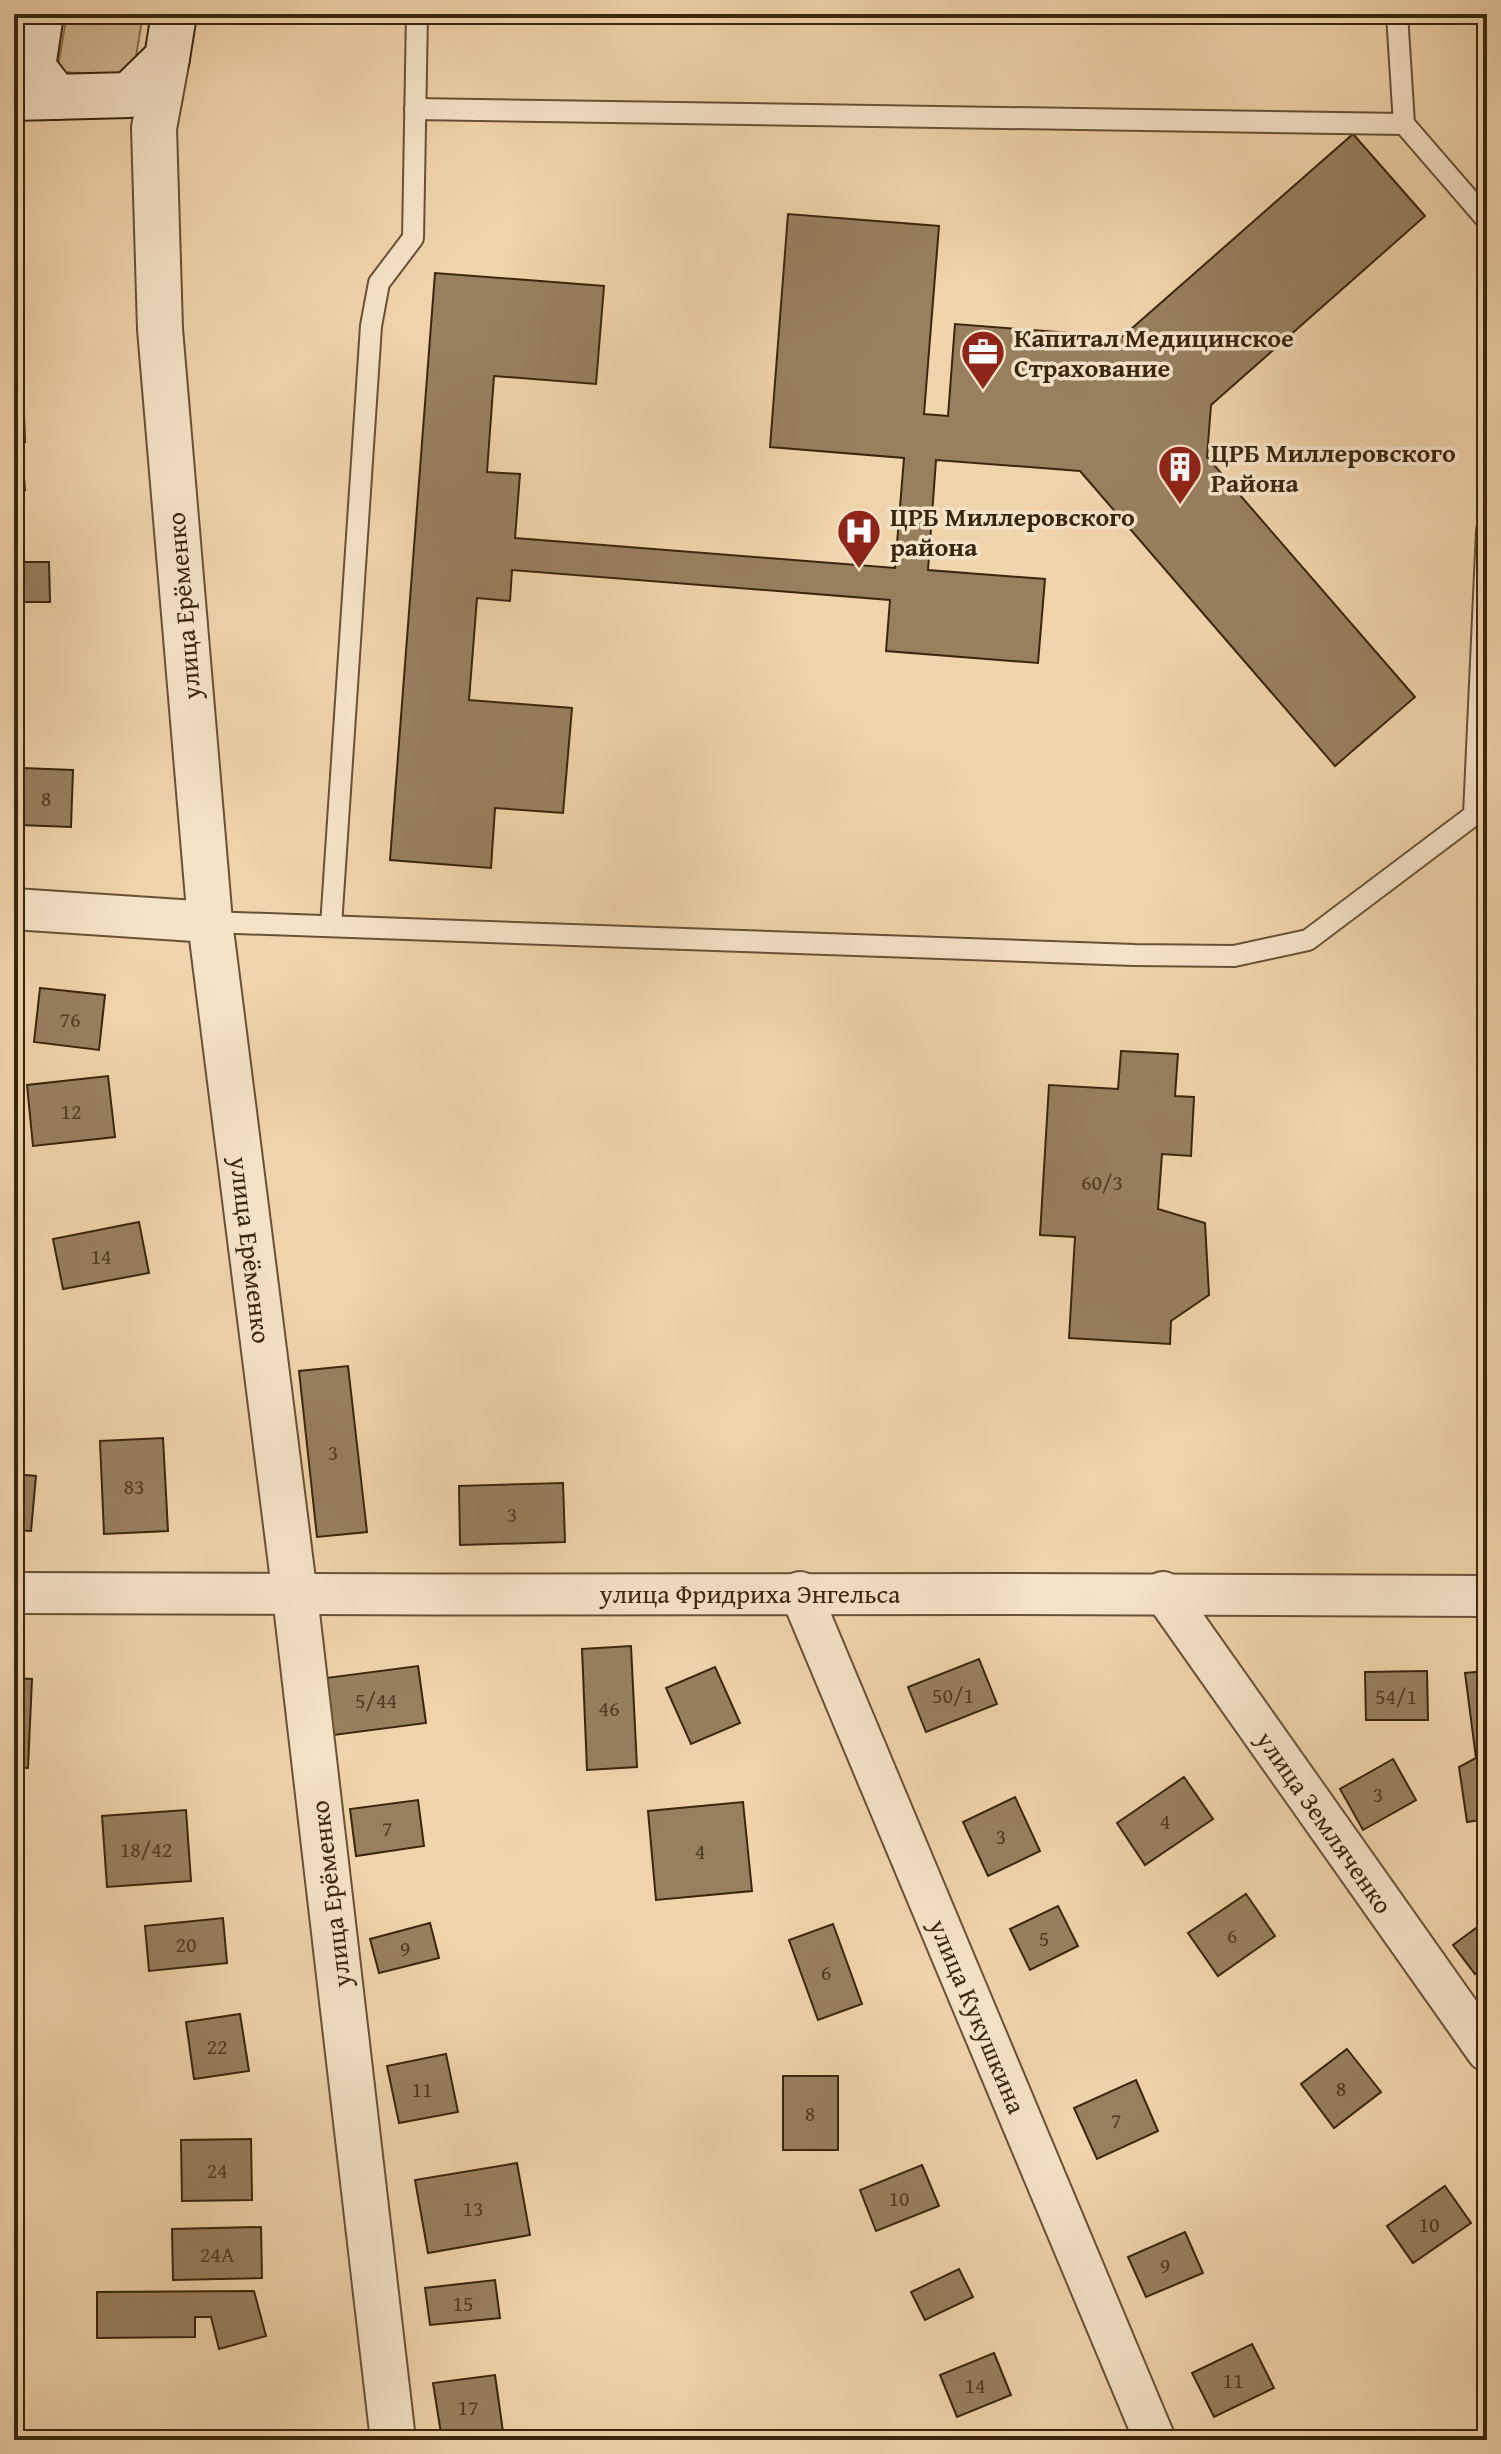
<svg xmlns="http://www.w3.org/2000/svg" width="1501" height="2454" viewBox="0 0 1501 2454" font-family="'Gentium Book Plus',serif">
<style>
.green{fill:#d1b690;stroke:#856e4e;stroke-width:2}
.building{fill:#98805f;stroke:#39260c;stroke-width:2}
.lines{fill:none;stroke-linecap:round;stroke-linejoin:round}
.service-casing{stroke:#675234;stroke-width:24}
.minor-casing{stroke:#675234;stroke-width:44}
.tertiary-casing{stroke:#675234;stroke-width:48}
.secondary-casing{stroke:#39260c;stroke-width:48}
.service{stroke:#f5e3c8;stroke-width:20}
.minor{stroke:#f5e3c8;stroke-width:40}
.tertiary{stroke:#f5e3c8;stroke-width:44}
.secondary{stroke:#f5e3c8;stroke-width:44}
.labels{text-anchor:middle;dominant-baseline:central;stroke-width:7;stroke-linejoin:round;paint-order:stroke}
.number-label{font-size:22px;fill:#513c21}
.poi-label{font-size:26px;font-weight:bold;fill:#39260c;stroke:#f5e3c8;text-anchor:start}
.street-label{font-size:26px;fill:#39260c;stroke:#f5e3c8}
</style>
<rect width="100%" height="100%" fill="#f0d4ab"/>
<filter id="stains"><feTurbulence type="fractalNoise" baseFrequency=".0025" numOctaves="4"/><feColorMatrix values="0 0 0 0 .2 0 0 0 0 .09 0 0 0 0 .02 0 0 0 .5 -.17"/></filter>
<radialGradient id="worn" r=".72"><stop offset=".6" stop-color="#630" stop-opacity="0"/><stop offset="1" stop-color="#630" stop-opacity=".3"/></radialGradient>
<polygon class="green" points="67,14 143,14 133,75 57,72"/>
<g class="building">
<polygon points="1353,134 1425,216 1211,405 1207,457 1415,697 1335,766 1080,471 936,460 928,570 1045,579 1038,663 886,651 890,600 512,570 510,601 477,598 469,700 572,708 563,813 495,808 491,868 390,860 435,273 604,286 596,384 494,376 487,472 520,474 515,538 895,568 904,458 770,447 788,214 939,226 924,414 948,416 955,324 1122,337"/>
<polygon points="14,205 22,206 14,248"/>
<polygon points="14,391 23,391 25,442 14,442"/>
<polygon points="22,454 25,490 14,491 14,455"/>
<polygon points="14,562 49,562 50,602 14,602"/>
<polygon points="22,768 73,770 71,827 20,825"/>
<polygon points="40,988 105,995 99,1050 34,1042"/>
<polygon points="1121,1051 1178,1054 1175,1096 1194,1097 1191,1156 1162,1154 1158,1209 1205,1223 1209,1295 1171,1321 1170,1344 1069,1338 1075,1237 1040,1235 1049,1085 1118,1089"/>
<polygon points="108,1076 115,1137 33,1146 27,1085"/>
<polygon points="139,1222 149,1273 63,1289 53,1239"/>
<polygon points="348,1366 367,1532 317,1537 299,1371"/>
<polygon points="163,1438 168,1531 104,1534 100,1441"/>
<polygon points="14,1474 36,1476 31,1531 14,1530"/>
<polygon points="563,1483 565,1542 460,1545 459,1486"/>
<polygon points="631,1646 637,1767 587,1770 582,1649"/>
<polygon points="979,1659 997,1704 926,1732 908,1687"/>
<polygon points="418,1666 426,1723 334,1735 326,1678"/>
<polygon points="715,1667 740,1723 691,1744 666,1688"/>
<polygon points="1427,1671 1428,1720 1366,1720 1365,1672"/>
<polygon points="1487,1671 1487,1819 1467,1822 1459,1767 1476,1758 1465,1673"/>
<polygon points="14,1678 32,1679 28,1768 14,1767"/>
<polygon points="1393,1759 1416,1800 1363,1830 1340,1789"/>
<polygon points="1184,1777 1213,1819 1145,1865 1117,1823"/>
<polygon points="1015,1797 1040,1851 988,1876 963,1822"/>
<polygon points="418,1800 424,1846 356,1856 350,1809"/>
<polygon points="743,1802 752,1891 656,1900 648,1811"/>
<polygon points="186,1810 191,1881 107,1887 102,1816"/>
<polygon points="1246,1894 1275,1936 1218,1976 1188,1933"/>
<polygon points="1058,1906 1078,1946 1030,1970 1010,1929"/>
<polygon points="223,1918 227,1963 149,1971 145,1926"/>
<polygon points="1487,1920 1487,1965 1475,1974 1453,1945"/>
<polygon points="430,1923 439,1958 379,1973 370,1939"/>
<polygon points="833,1924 862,2004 818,2020 789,1940"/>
<polygon points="240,2014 249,2071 194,2079 186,2022"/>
<polygon points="1347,2049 1381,2092 1334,2128 1301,2084"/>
<polygon points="446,2054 458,2112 399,2123 387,2066"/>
<rect x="783" y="2076" width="55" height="74"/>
<polygon points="1136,2080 1158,2131 1097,2159 1074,2108"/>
<polygon points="251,2139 252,2200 182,2201 181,2140"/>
<polygon points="517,2163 530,2235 428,2253 415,2180"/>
<polygon points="922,2165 939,2206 876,2231 860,2190"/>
<polygon points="1445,2186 1471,2223 1413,2263 1387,2226"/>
<polygon points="261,2227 262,2278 173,2280 172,2229"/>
<polygon points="1185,2232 1203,2273 1146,2297 1128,2257"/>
<polygon points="959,2269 973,2297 925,2320 911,2292"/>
<polygon points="495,2280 500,2318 430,2325 425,2288"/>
<polygon points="254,2291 266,2336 219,2349 211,2317 195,2317 195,2337 97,2338 97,2292"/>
<polygon points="1252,2344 1274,2388 1214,2417 1192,2373"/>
<polygon points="994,2353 1011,2395 957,2417 940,2375"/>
<polygon points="495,2375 503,2432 442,2440 433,2383"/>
<polygon points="232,2433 233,2440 198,2440"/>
</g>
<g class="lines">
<g class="service-casing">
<g id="service">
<polyline points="1397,14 1404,124 1487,220"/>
<polyline points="415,109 1404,124"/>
<polyline points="210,922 1134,955 1234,956 1308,940 1474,815 1487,530"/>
<polyline points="331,926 371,326 379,283 413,238 417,14"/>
</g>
</g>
<g class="minor-casing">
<g id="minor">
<polyline points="14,909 210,922"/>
<polyline points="800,1592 1155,2440"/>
<polyline points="1163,1592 1487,2051"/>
<path d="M14 1593C505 1597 996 1591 1487 1596"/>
</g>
</g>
<g class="tertiary-casing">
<polyline id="tertiary" points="167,58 154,128 160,329 210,922 295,1596 393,2440"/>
</g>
<g class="secondary-casing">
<g id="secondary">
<polyline points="41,14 33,67 56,97"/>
<polyline points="14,98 129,95 167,58 174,14"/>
</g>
</g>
<use href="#service" class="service"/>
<use href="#minor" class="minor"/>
<use href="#tertiary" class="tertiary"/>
<use href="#secondary" class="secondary"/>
</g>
<defs>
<g id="office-pin" transform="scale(2.3)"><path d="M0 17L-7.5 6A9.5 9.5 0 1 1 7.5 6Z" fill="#8f2418" stroke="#f5e3c8"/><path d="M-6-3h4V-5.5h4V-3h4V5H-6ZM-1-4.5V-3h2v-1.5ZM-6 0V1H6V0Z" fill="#fff"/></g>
<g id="building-pin" transform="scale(2.3)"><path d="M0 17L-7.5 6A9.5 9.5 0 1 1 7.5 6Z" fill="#8f2418" stroke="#f5e3c8"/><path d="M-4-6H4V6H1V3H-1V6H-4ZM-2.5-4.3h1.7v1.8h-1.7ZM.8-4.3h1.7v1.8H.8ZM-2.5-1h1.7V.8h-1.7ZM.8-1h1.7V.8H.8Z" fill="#fff"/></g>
<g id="hospital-pin" transform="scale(2.3)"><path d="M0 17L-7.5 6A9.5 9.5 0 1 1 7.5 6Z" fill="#8f2418" stroke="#f5e3c8"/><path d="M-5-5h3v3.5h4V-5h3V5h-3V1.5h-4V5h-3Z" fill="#fff"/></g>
</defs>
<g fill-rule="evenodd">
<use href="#office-pin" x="983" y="352"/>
<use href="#building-pin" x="1180" y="467"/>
<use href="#hospital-pin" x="859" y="531"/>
</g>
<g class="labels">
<g class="number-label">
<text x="46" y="798">8</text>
<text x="70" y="1019">76</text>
<text x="71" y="1111">12</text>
<text x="1102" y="1182">60/3</text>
<text x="101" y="1256">14</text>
<text x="333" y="1452">3</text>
<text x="134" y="1486">83</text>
<text x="512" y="1514">3</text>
<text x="953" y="1695">50/1</text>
<text x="1396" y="1696">54/1</text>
<text x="376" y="1700">5/44</text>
<text x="609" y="1708">46</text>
<text x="1378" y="1794">3</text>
<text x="1165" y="1821">4</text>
<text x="387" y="1828">7</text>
<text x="1001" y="1836">3</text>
<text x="146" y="1849">18/42</text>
<text x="700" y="1851">4</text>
<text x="1232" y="1935">6</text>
<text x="1044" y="1938">5</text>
<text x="186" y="1944">20</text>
<text x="405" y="1948">9</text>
<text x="826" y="1972">6</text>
<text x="217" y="2046">22</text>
<text x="1341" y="2088">8</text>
<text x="422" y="2089">11</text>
<text x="810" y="2113">8</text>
<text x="1116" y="2120">7</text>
<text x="217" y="2170">24</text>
<text x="899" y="2198">10</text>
<text x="473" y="2208">13</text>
<text x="1429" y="2224">10</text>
<text x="217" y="2254">24А</text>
<text x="1165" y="2265">9</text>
<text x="463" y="2303">15</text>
<text x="1233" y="2380">11</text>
<text x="975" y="2385">14</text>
<text x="468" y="2407">17</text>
</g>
<g class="poi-label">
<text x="1014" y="337">Капитал Медицинское<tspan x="1014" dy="30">Страхование</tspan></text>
<text x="1211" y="452">ЦРБ Миллеровского<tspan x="1211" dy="30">Района</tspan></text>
<text x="890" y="516">ЦРБ Миллеровского<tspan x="890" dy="30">района</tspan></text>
</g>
<g class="street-label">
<text transform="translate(183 606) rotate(-95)">улица Ерёменко</text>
<text transform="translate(251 1250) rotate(83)">улица Ерёменко</text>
<text x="750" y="1593">улица Фридриха Энгельса</text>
<text transform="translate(1325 1822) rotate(55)">улица Земляченко</text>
<text transform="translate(330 1894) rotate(-97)">улица Ерёменко</text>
<text transform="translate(978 2016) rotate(67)">улица Кукушкина</text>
</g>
</g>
<rect width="1501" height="2454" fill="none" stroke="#f0d4ab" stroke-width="48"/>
<rect x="16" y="16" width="1469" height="2422" fill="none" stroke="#39260c" stroke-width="4"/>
<rect x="24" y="24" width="1453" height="2406" fill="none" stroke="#39260c" stroke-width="2"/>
<rect width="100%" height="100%" filter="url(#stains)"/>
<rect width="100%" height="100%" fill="url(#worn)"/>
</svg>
